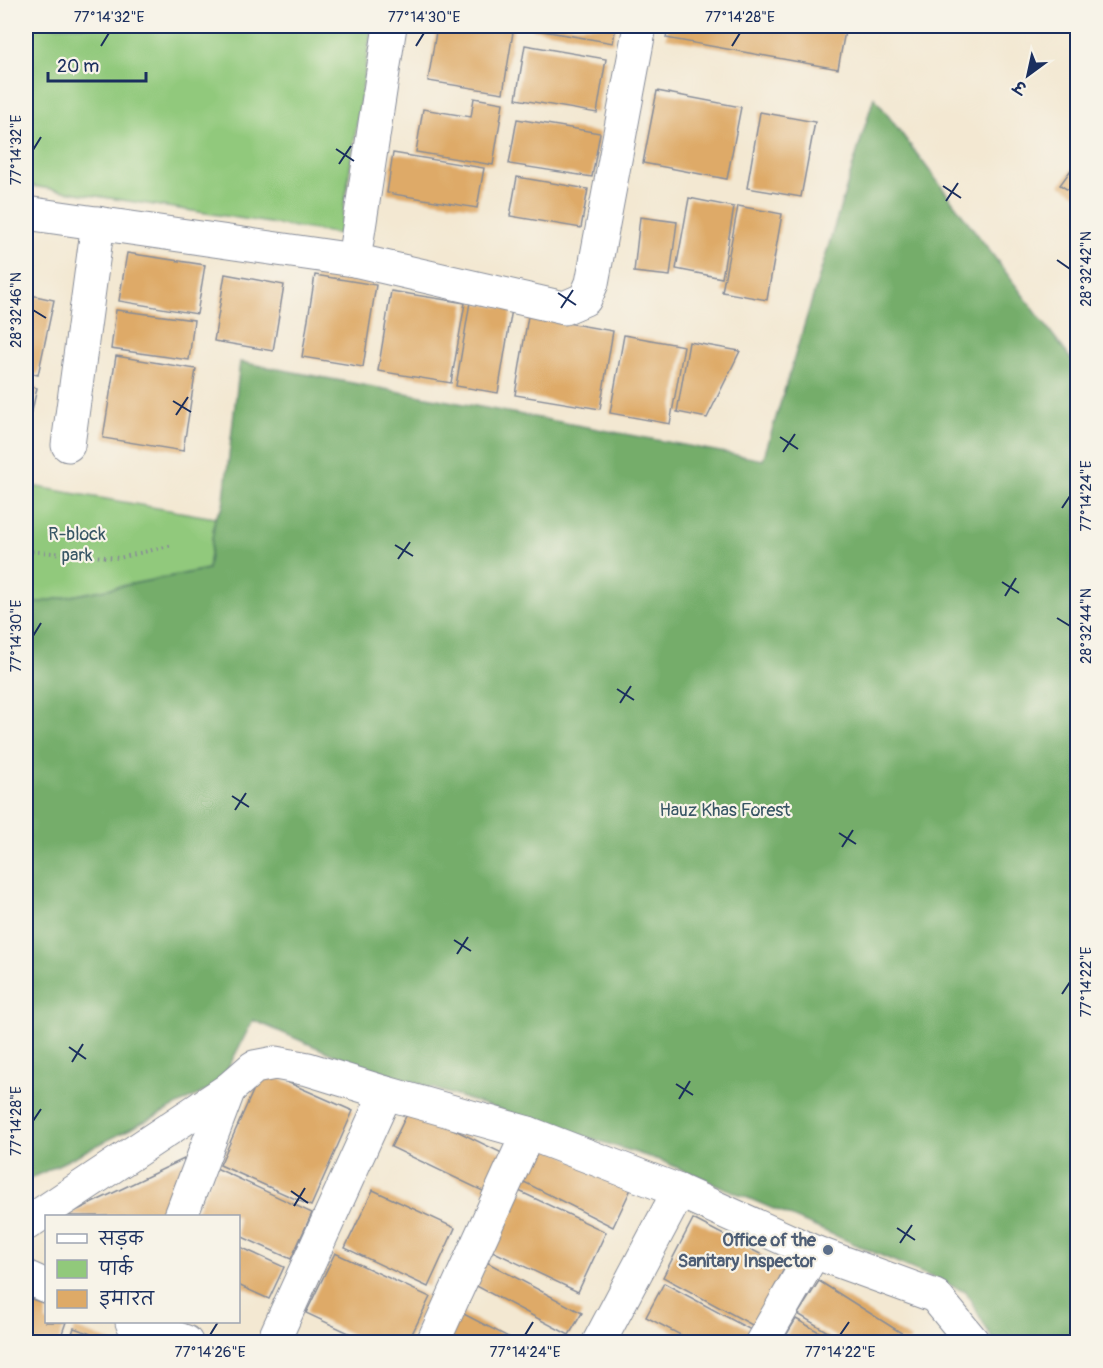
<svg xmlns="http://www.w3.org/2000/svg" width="1103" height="1368" viewBox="0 0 1103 1368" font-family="Pangolin,'Playpen Sans Deva',sans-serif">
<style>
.green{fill:#91c97b;stroke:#567c6c;stroke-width:1.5}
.forest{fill:#74ad6b;stroke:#486e64;stroke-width:1.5}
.building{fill:#deaa67}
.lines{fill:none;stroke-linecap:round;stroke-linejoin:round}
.minor-casing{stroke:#878c98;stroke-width:35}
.path{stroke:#878c98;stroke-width:4;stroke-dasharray:1.5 4.5;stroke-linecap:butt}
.minor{stroke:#fff;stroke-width:33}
.ticks{fill:none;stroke:#1b2f5e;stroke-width:2}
.service-dot{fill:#5c6f8a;stroke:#f7f3e8;stroke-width:2}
.labels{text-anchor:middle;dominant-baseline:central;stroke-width:4.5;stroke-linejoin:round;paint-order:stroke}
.park-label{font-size:18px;fill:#385665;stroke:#f7f3e8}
.service-label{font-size:18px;font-weight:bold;fill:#4e5e75;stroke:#f7f3e8;text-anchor:end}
.neatline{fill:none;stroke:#1b2f5e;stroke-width:2}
.ticks-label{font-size:15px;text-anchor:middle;fill:#1b2f5e}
</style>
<rect width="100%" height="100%" fill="#f7f3e8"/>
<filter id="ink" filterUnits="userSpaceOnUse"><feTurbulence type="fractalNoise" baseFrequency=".0167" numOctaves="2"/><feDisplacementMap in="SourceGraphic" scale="12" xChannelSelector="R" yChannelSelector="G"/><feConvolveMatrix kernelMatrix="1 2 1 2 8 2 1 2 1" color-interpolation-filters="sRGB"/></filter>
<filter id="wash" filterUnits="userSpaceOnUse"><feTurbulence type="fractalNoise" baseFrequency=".008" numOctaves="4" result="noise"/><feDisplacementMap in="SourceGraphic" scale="24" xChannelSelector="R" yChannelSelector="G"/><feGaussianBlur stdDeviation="1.35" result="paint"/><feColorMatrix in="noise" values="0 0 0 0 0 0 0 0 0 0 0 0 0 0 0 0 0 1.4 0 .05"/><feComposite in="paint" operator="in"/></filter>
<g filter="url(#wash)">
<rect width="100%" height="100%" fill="#f3e8d2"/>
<g class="green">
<polygon points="26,26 330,26 371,32 340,234 26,185"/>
<polygon points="26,485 215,518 208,569 26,605"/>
</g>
<polygon class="forest" points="874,97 1077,367 1077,1342 994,1342 966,1292 662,1161 353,1063 253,1020 220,1084 26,1181 26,605 208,569 215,518 223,507 240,362 763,460"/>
<g id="blocks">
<g class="building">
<polygon points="437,26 514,26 503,93 428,81"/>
<polygon points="532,26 616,26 613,43 532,29"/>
<polygon points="668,26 846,26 838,69 666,38"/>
<polygon points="525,45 606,59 597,113 516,99"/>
<polygon points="657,91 741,107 727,179 643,163"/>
<polygon points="474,98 503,103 493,165 416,152 423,109 471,117"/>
<polygon points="760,112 815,122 801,197 747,188"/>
<polygon points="517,119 600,133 592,177 509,164"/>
<polygon points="393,153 484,168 477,208 387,193"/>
<polygon points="1078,160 1078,196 1060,185"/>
<polygon points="517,177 588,189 581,228 510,216"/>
<polygon points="689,198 734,207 722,278 676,269"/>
<polygon points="738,206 782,214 767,300 722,292"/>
<polygon points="640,217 677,222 670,276 634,272"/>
<polygon points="127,253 205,265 197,314 119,301"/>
<polygon points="225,274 284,285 273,351 214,341"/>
<polygon points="315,275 376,285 363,367 302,357"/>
<polygon points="391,291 465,303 451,383 378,371"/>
<polygon points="26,294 54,300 38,375 26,372"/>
<polygon points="470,302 512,309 498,393 456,386"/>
<polygon points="116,310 194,320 189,360 111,349"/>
<polygon points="528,316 613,331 600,409 515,395"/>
<polygon points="624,335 684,346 670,424 610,413"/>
<polygon points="689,342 740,351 707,418 677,412"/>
<polygon points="116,356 196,369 183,451 103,438"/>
<polygon points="26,385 37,388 29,425 26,424"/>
<polygon points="262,1071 353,1111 311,1206 220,1165"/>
<polygon points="410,1108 504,1154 485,1192 391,1147"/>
<polygon points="535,1141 631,1189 613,1227 516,1178"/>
<polygon points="186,1158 165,1216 65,1216"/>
<polygon points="216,1168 312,1213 291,1259 238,1235 238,1216 199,1216 195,1214"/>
<polygon points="373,1190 455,1228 428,1287 345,1248"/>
<polygon points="519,1191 606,1232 578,1292 490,1250"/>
<polygon points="693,1219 785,1267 754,1326 663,1277"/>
<polygon points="238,1246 284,1267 269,1299 238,1285"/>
<polygon points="335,1253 430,1297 408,1342 368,1342 306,1313"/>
<polygon points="481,1259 582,1313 569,1335 469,1282"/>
<polygon points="819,1281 911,1339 909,1342 844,1342 798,1314"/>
<polygon points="664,1283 753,1331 747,1342 694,1342 646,1317"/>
<polygon points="26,1297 46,1304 46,1322 66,1322 59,1342 26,1342"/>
<polygon points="458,1311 518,1342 441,1342"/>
<polygon points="796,1319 837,1342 782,1342"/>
<polygon points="74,1328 113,1342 69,1342"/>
</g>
</g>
</g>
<g filter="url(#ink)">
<use href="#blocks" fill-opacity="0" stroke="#878c98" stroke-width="1.5"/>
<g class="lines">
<g class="minor-casing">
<g id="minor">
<polyline points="26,213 354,260 564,308 585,299 592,283 640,26"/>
<polyline points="354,260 390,26"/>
<polyline points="68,445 98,223"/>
<polyline points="181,1216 229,1089"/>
<polyline points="26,1224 229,1089 254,1067 275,1063 308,1069 386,1093 528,1133 679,1191 814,1252 935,1296 973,1342"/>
<polyline points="26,1277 46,1286"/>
<polyline points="132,1322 186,1342"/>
<polyline points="273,1342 386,1093"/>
<polyline points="433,1342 528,1133"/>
<polyline points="599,1342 679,1191"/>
<polyline points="762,1342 814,1252"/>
</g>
</g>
<polyline class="path" points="26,551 119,558 173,545"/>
<use href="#minor" class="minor"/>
</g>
</g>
<path class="ticks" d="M101 46 109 33M416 46 424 33M732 46 740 33M336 149 354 161M33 150 41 137M339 164 351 146M943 186 961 198M946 201 958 183M1057 260 1070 269M558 293 576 305M561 308 573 290M33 310 46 318M173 401 191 412M176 415 188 397M780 437 798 449M783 452 795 434M1062 508 1070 496M395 545 413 556M398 559 410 542M1002 582 1019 593M1005 596 1016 578M1057 618 1070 626M33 636 41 623M617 689 634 700M620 703 631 686M232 796 249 807M235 810 246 793M839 833 856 844M842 847 853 830M454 940 471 951M457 954 468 937M1062 994 1070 982M69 1047 86 1059M72 1062 83 1044M676 1084 693 1095M679 1099 690 1081M33 1121 41 1109M291 1191 308 1203M294 1206 305 1188M897 1228 915 1240M900 1243 912 1225M210 1335 218 1322M525 1335 533 1322M840 1335 849 1322"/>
<circle class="service-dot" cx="828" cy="1250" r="6"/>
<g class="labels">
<g class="park-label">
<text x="77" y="534">R-block<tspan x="77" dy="21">park</tspan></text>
<text x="725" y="810">Hauz Khas Forest</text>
</g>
<g class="service-label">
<text x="816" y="1240">Office of the<tspan x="816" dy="21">Sanitary Inspector</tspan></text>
</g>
</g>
<rect width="1103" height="1368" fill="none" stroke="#f7f3e8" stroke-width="66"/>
<rect x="45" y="1215" width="195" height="108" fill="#f7f3e8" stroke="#9fa5b1" stroke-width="1.5"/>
<rect x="57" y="1234" width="30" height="9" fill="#ffffff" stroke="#9fa5b1" stroke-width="1.5"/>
<text x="99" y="1245" font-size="18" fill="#1b2f5e">सड़क</text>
<rect x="57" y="1260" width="30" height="18" fill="#91c97b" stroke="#9fa5b1" stroke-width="1.5"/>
<text x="99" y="1275" font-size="18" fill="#1b2f5e">पार्क</text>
<rect x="57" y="1290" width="30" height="18" fill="#deaa67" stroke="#9fa5b1" stroke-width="1.5"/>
<text x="99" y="1305" font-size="18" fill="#1b2f5e">इमारत</text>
<g transform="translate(1028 75) rotate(213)" stroke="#f7f3e8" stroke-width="4.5" paint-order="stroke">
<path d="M0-4.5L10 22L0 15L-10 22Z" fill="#1b2f5e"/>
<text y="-9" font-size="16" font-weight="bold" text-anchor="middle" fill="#1b2f5e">उ</text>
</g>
<path d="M48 72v9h98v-9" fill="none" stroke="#1b2f5e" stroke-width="3"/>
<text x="57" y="72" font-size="18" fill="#1b2f5e" stroke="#f7f3e8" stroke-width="4.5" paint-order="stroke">20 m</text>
<rect x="33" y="33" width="1037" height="1302" class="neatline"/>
<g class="ticks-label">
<text x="109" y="22">77°14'32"E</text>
<text x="424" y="22">77°14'30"E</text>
<text x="740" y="22">77°14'28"E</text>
<text transform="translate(16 150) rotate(-90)" y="5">77°14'32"E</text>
<text transform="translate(1086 269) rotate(-90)" y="5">28°32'42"N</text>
<text transform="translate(16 310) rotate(-90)" y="5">28°32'46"N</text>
<text transform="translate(1086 496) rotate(-90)" y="5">77°14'24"E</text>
<text transform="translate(1086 626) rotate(-90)" y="5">28°32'44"N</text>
<text transform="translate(16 636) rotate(-90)" y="5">77°14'30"E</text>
<text transform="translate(1086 982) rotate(-90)" y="5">77°14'22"E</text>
<text transform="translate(16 1121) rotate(-90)" y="5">77°14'28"E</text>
<text x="210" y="1357">77°14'26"E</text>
<text x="525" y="1357">77°14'24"E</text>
<text x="840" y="1357">77°14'22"E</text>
</g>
</svg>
